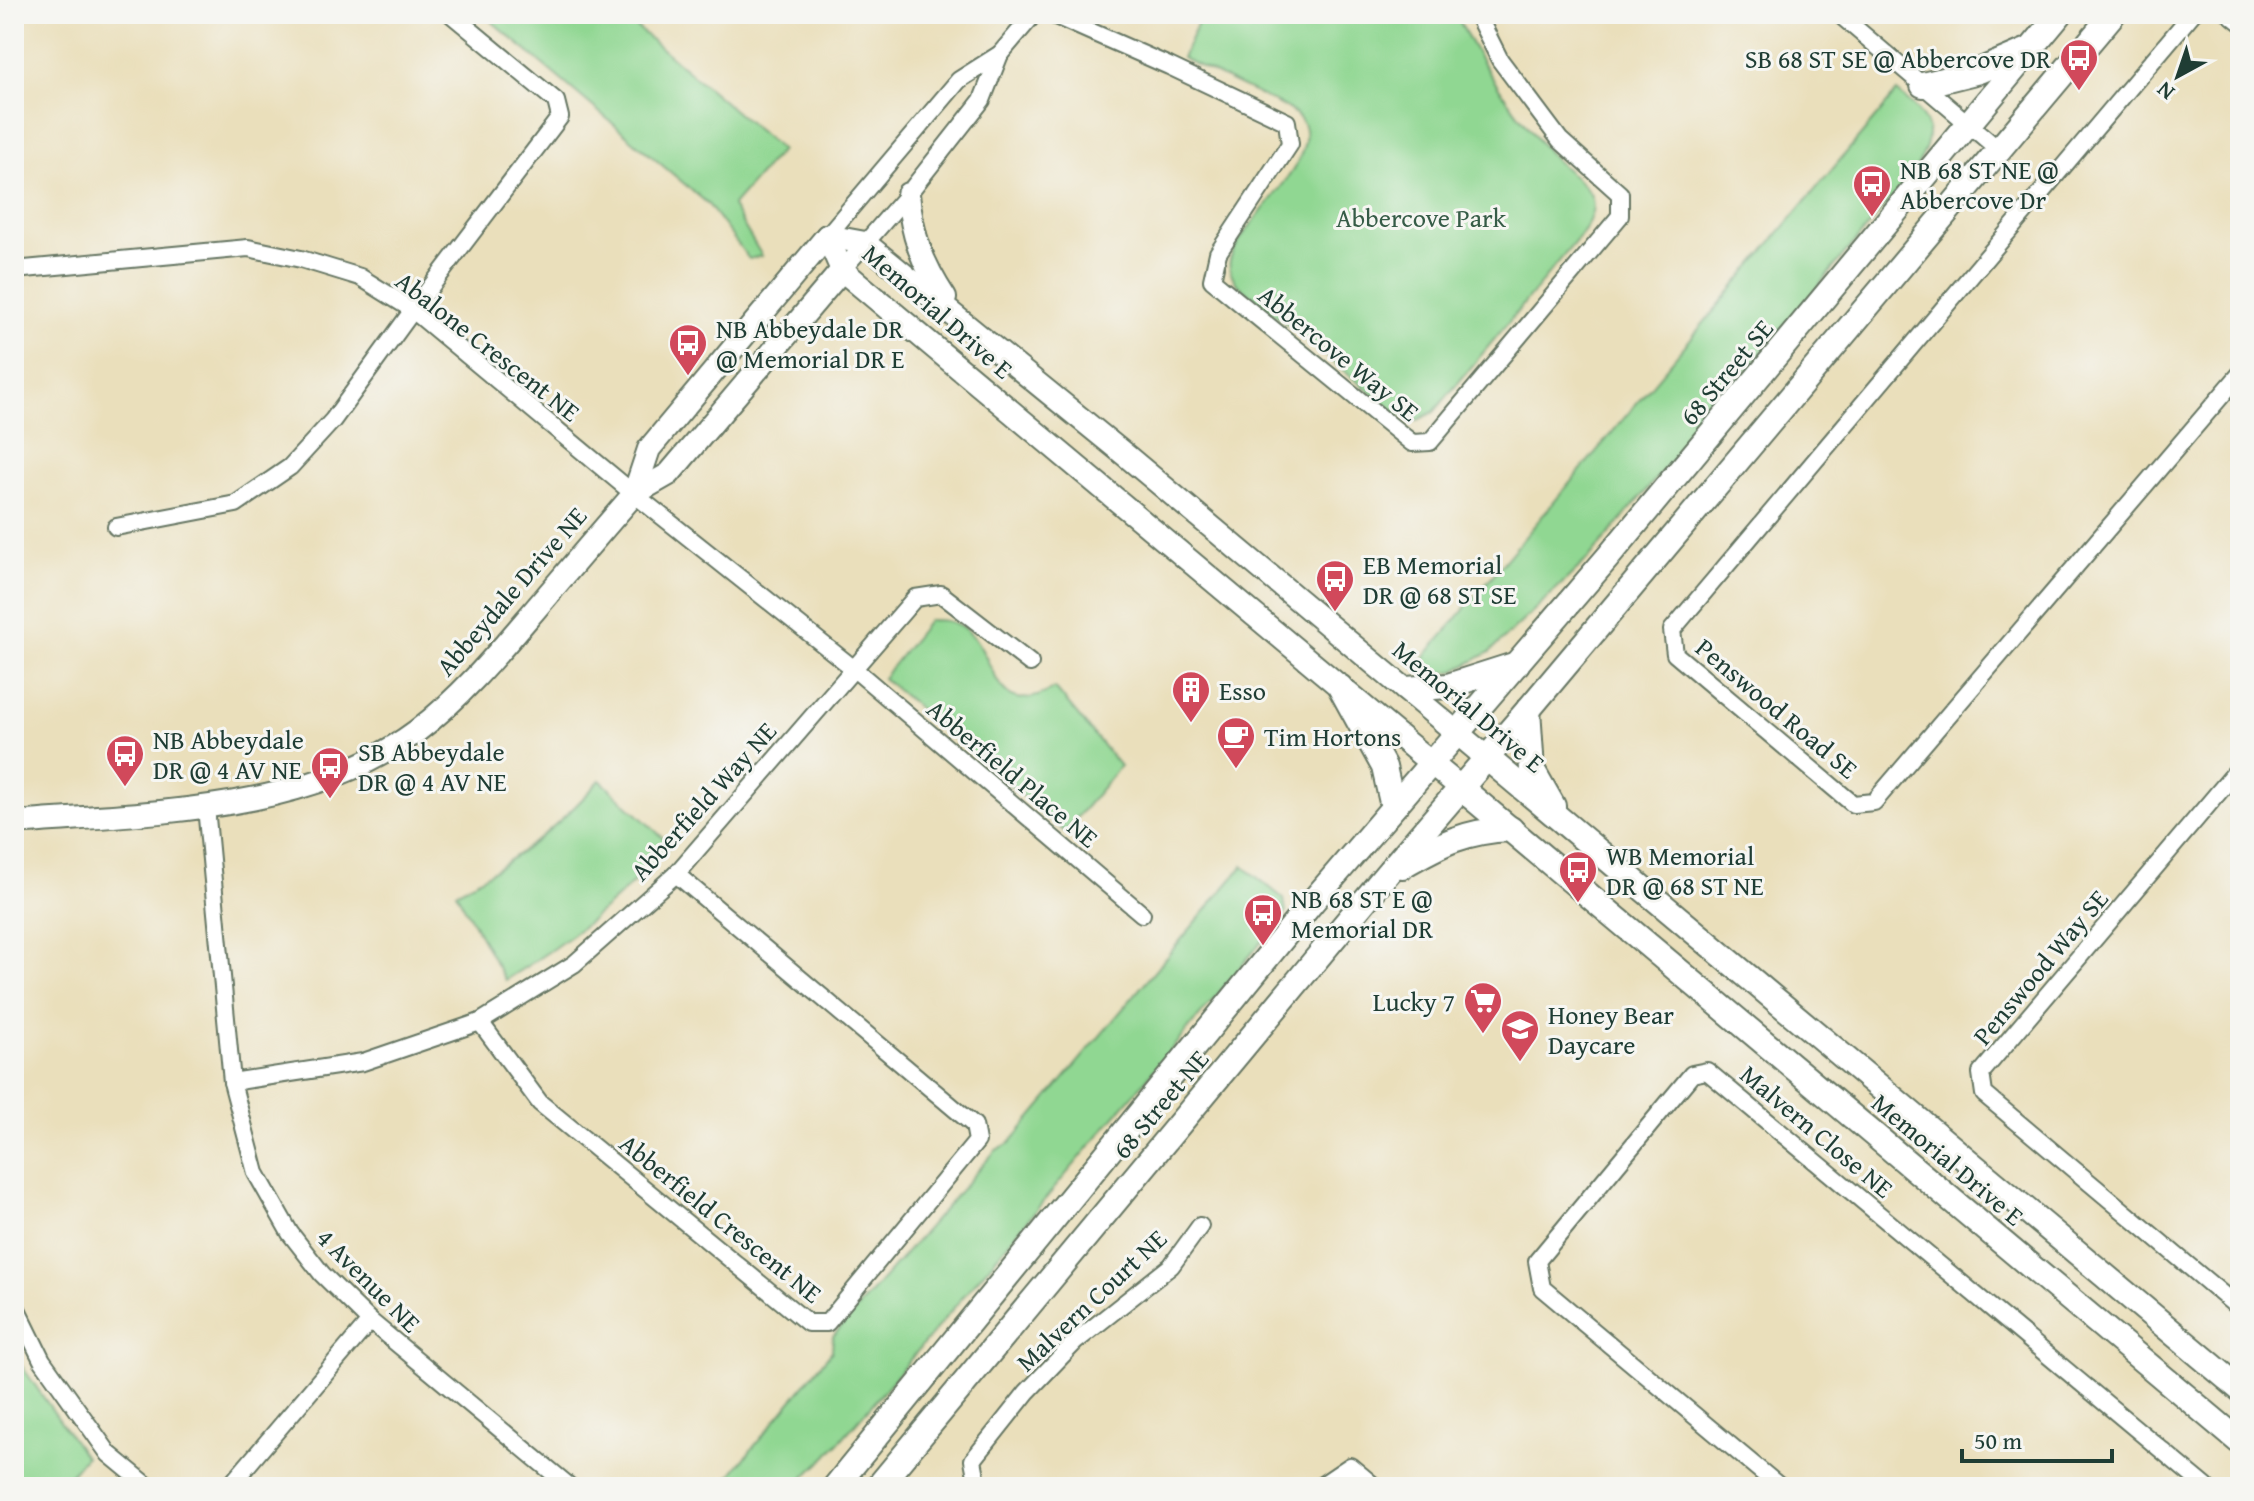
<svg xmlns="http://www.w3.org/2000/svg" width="2254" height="1501" viewBox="0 0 2254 1501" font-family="'Gentium Book Plus',serif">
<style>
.green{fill:#90d792;stroke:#588a63;stroke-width:2}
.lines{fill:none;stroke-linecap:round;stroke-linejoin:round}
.minor-casing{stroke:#667663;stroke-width:20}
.tertiary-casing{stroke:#667663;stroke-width:26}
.secondary-casing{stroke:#667663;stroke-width:28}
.minor{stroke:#fff;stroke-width:16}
.tertiary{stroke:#fff;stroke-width:22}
.secondary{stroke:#fff;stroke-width:24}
.labels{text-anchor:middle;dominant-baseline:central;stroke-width:6;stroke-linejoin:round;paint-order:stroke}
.poi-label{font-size:26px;fill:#1f3d34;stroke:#f6f6f2;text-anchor:start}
.park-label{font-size:26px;fill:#365c47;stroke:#f6f6f2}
.street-label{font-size:26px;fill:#1f3d34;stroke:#f6f6f2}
</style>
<rect width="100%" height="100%" fill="#f6f6f2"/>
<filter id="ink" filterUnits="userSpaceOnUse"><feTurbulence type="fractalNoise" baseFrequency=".0125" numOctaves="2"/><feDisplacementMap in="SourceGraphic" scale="16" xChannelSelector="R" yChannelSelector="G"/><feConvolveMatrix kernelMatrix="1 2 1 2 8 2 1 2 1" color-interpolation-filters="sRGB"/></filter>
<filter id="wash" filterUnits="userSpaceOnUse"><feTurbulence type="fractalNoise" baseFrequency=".006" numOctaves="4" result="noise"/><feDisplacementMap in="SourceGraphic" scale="32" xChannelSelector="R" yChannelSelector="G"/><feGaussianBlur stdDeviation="1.8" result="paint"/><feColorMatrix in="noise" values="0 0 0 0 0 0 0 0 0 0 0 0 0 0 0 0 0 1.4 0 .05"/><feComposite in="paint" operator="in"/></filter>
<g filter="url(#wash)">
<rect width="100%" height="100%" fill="#eadfbb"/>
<g class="green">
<polygon points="483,14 621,14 781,150 732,206 762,256 749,259 707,203"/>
<path d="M1202 14H1456C1480 65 1512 109 1548 152 1558 165 1585 182 1591 196 1596 209 1590 218 1585 230L1434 412 1416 421 1397 414 1237 284C1232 276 1228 269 1230 260 1239 225 1312 169 1305 130 1303 118 1294 113 1285 107L1182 58Z"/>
<path d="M1897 92C1932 120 1937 132 1914 172L1591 556 1490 652 1455 671 1432 674 1416 667Z"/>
<path d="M929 620C940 620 949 620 959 625 1001 648 986 727 1055 688L1120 766 1065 832 883 678Z"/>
<path d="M600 780 671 845C617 902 572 939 505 980L456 892C512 863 558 828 600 780Z"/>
<polygon points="1243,866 1284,899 1286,913 883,1392 827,1456 794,1487 721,1487 832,1351 833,1336 996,1150 1010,1143"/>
<polygon points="14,1355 85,1457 60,1487 14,1487"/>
</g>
</g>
<g filter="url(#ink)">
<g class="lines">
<g class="minor-casing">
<g id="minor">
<polyline points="1051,14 1169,66 1287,122 1290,144 1218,253 1212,280 1412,443 1430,442 1620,216 1620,194 1560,140 1500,60 1477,14"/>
<polyline points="1839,14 1999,150"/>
<polyline points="2192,14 1672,630 1675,654 1853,804 1874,802 2240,374"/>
<polyline points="2230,14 2240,22"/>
<polyline points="827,236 959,80 1000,54 1034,14"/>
<polyline points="14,270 248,248 301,259 360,277 413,310 634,494 853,668 1142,914"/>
<polyline points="842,270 908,194 982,100 1000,54"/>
<polyline points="116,527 236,504 290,467 333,420 413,310 560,117 556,101 451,14"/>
<polyline points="2240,767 1981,1073 1984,1094 2240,1309"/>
<polyline points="206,807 232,1082 256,1173 290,1233 322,1274 370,1321 570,1487"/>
<polyline points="480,1022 540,1103 808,1323 827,1323 977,1141 974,1125 676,874"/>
<polyline points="232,1082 363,1062 480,1022 574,964 676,874 915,598 941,594 1030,663"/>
<polyline points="14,1303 42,1360 109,1454 149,1487"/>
<polyline points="229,1487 370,1321"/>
<polyline points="983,1487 977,1481 973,1460 1027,1392 1075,1342 1171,1266 1200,1226"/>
<polyline points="1319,1487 1350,1466 1375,1487"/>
<polyline points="1780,1487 1542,1288 1537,1261 1692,1074 1707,1071 2206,1487"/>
</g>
</g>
<g class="tertiary-casing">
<g id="tertiary">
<path d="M908 194C912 236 922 263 945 298"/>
<polyline points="827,236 865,243 1129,458 1487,758"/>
<polyline points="827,236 842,270 1461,788"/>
<polyline points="634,494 649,449 827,236"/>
<path d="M14 823C146 812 306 814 417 731 459 699 493 659 527 619 563 577 598 535 634 494L669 474 842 270"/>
</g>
</g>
<g class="secondary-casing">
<g id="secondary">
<polyline points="1923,85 1979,71 2026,51"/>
<polyline points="1340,687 1384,767 1393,807"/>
<polyline points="1406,689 1448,686 1517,664"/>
<polyline points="1528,710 1532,769 1553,806"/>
<polyline points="1487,758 2240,1389"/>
<polyline points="1461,788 2240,1442"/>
<path d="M1402 866C1442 843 1465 831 1511 829"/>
<polyline points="835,1487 1313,901 1609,556 2060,14"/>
<polyline points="878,1487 1386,875 1528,710 2113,14"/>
</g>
</g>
<use href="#minor" class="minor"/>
<use href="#tertiary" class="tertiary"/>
<use href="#secondary" class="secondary"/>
</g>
</g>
<defs>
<g id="bus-pin" transform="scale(2)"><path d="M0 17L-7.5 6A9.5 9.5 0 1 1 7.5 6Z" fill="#d1495b" stroke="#f6f6f2"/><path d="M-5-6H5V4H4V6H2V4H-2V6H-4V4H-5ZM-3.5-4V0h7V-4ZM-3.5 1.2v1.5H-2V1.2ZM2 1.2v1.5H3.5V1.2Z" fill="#fff"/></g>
<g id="building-pin" transform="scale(2)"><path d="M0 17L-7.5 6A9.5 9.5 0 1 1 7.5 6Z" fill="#d1495b" stroke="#f6f6f2"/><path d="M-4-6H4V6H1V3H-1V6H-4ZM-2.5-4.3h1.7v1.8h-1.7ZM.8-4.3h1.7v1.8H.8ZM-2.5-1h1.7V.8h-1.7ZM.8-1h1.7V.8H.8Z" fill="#fff"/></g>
<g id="cafe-pin" transform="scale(2)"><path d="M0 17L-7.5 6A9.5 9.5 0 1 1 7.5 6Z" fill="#d1495b" stroke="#f6f6f2"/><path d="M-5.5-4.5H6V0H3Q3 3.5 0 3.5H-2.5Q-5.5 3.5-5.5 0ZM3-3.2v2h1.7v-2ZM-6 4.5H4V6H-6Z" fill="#fff"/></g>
<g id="supermarket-pin" transform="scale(2)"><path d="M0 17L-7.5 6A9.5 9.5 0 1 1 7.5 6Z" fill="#d1495b" stroke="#f6f6f2"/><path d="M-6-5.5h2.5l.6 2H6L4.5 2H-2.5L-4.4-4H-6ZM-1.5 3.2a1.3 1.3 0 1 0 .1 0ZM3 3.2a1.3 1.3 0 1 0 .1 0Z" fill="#fff"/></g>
<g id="school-pin" transform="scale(2)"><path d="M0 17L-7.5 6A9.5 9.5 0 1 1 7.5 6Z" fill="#d1495b" stroke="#f6f6f2"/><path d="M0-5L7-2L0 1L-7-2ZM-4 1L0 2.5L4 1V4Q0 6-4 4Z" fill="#fff"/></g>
</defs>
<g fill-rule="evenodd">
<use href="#bus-pin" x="2079" y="58"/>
<use href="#bus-pin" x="1872" y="184"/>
<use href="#bus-pin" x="688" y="343"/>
<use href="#bus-pin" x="1335" y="579"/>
<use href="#building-pin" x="1191" y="690"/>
<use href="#cafe-pin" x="1236" y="736"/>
<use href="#bus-pin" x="125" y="754"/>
<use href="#bus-pin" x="330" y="766"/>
<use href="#bus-pin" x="1578" y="870"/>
<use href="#bus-pin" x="1263" y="913"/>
<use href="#supermarket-pin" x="1483" y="1001"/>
<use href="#school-pin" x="1520" y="1029"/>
</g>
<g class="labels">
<g class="poi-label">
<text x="2051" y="58" text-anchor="end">SB 68 ST SE @ Abbercove DR</text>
<text x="1900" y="169">NB 68 ST NE @<tspan x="1900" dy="30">Abbercove Dr</tspan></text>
<text x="716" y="328">NB Abbeydale DR<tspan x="716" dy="30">@ Memorial DR E</tspan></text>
<text x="1363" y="564">EB Memorial<tspan x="1363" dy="30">DR @ 68 ST SE</tspan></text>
<text x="1219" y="690">Esso</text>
<text x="1264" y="736">Tim Hortons</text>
<text x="153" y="739">NB Abbeydale<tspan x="153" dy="30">DR @ 4 AV NE</tspan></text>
<text x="358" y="751">SB Abbeydale<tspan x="358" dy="30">DR @ 4 AV NE</tspan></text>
<text x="1606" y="855">WB Memorial<tspan x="1606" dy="30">DR @ 68 ST NE</tspan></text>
<text x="1291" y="898">NB 68 ST E @<tspan x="1291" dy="30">Memorial DR</tspan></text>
<text x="1455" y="1001" text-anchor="end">Lucky 7</text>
<text x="1548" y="1014">Honey Bear<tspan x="1548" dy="30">Daycare</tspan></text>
</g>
<g class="park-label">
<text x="1421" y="217">Abbercove Park</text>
</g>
<g class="street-label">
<text transform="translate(938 311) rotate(41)">Memorial Drive E</text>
<text transform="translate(488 346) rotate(38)">Abalone Crescent NE</text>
<text transform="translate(1339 353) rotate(39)">Abbercove Way SE</text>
<text transform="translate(1726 372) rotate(-50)">68 Street SE</text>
<text transform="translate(511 591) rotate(-49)">Abbeydale Drive NE</text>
<text transform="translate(1469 706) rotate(40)">Memorial Drive E</text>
<text transform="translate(1777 708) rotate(40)">Penswood Road SE</text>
<text transform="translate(1013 773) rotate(40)">Abberfield Place NE</text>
<text transform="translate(703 801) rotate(-48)">Abberfield Way NE</text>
<text transform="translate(2040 967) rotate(-50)">Penswood Way SE</text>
<text transform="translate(1160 1104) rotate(-50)">68 Street NE</text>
<text transform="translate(1817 1131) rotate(40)">Malvern Close NE</text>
<text transform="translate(1948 1159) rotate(40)">Memorial Drive E</text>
<text transform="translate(721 1218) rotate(39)">Abberfield Crescent NE</text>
<text transform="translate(369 1280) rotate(45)">4 Avenue NE</text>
<text transform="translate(1091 1300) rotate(-43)">Malvern Court NE</text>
</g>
</g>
<rect width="2254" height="1501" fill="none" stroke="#f6f6f2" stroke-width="48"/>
<g transform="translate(2178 76) rotate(220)" stroke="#f6f6f2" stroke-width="6" paint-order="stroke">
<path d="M0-6L14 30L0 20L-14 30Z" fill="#1f3d34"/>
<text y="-12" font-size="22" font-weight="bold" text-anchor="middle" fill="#1f3d34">N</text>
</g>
<path d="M1962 1449v12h150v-12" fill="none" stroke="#1f3d34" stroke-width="4"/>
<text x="1974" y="1449" font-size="24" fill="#1f3d34" stroke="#f6f6f2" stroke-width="6" paint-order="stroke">50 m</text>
</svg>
